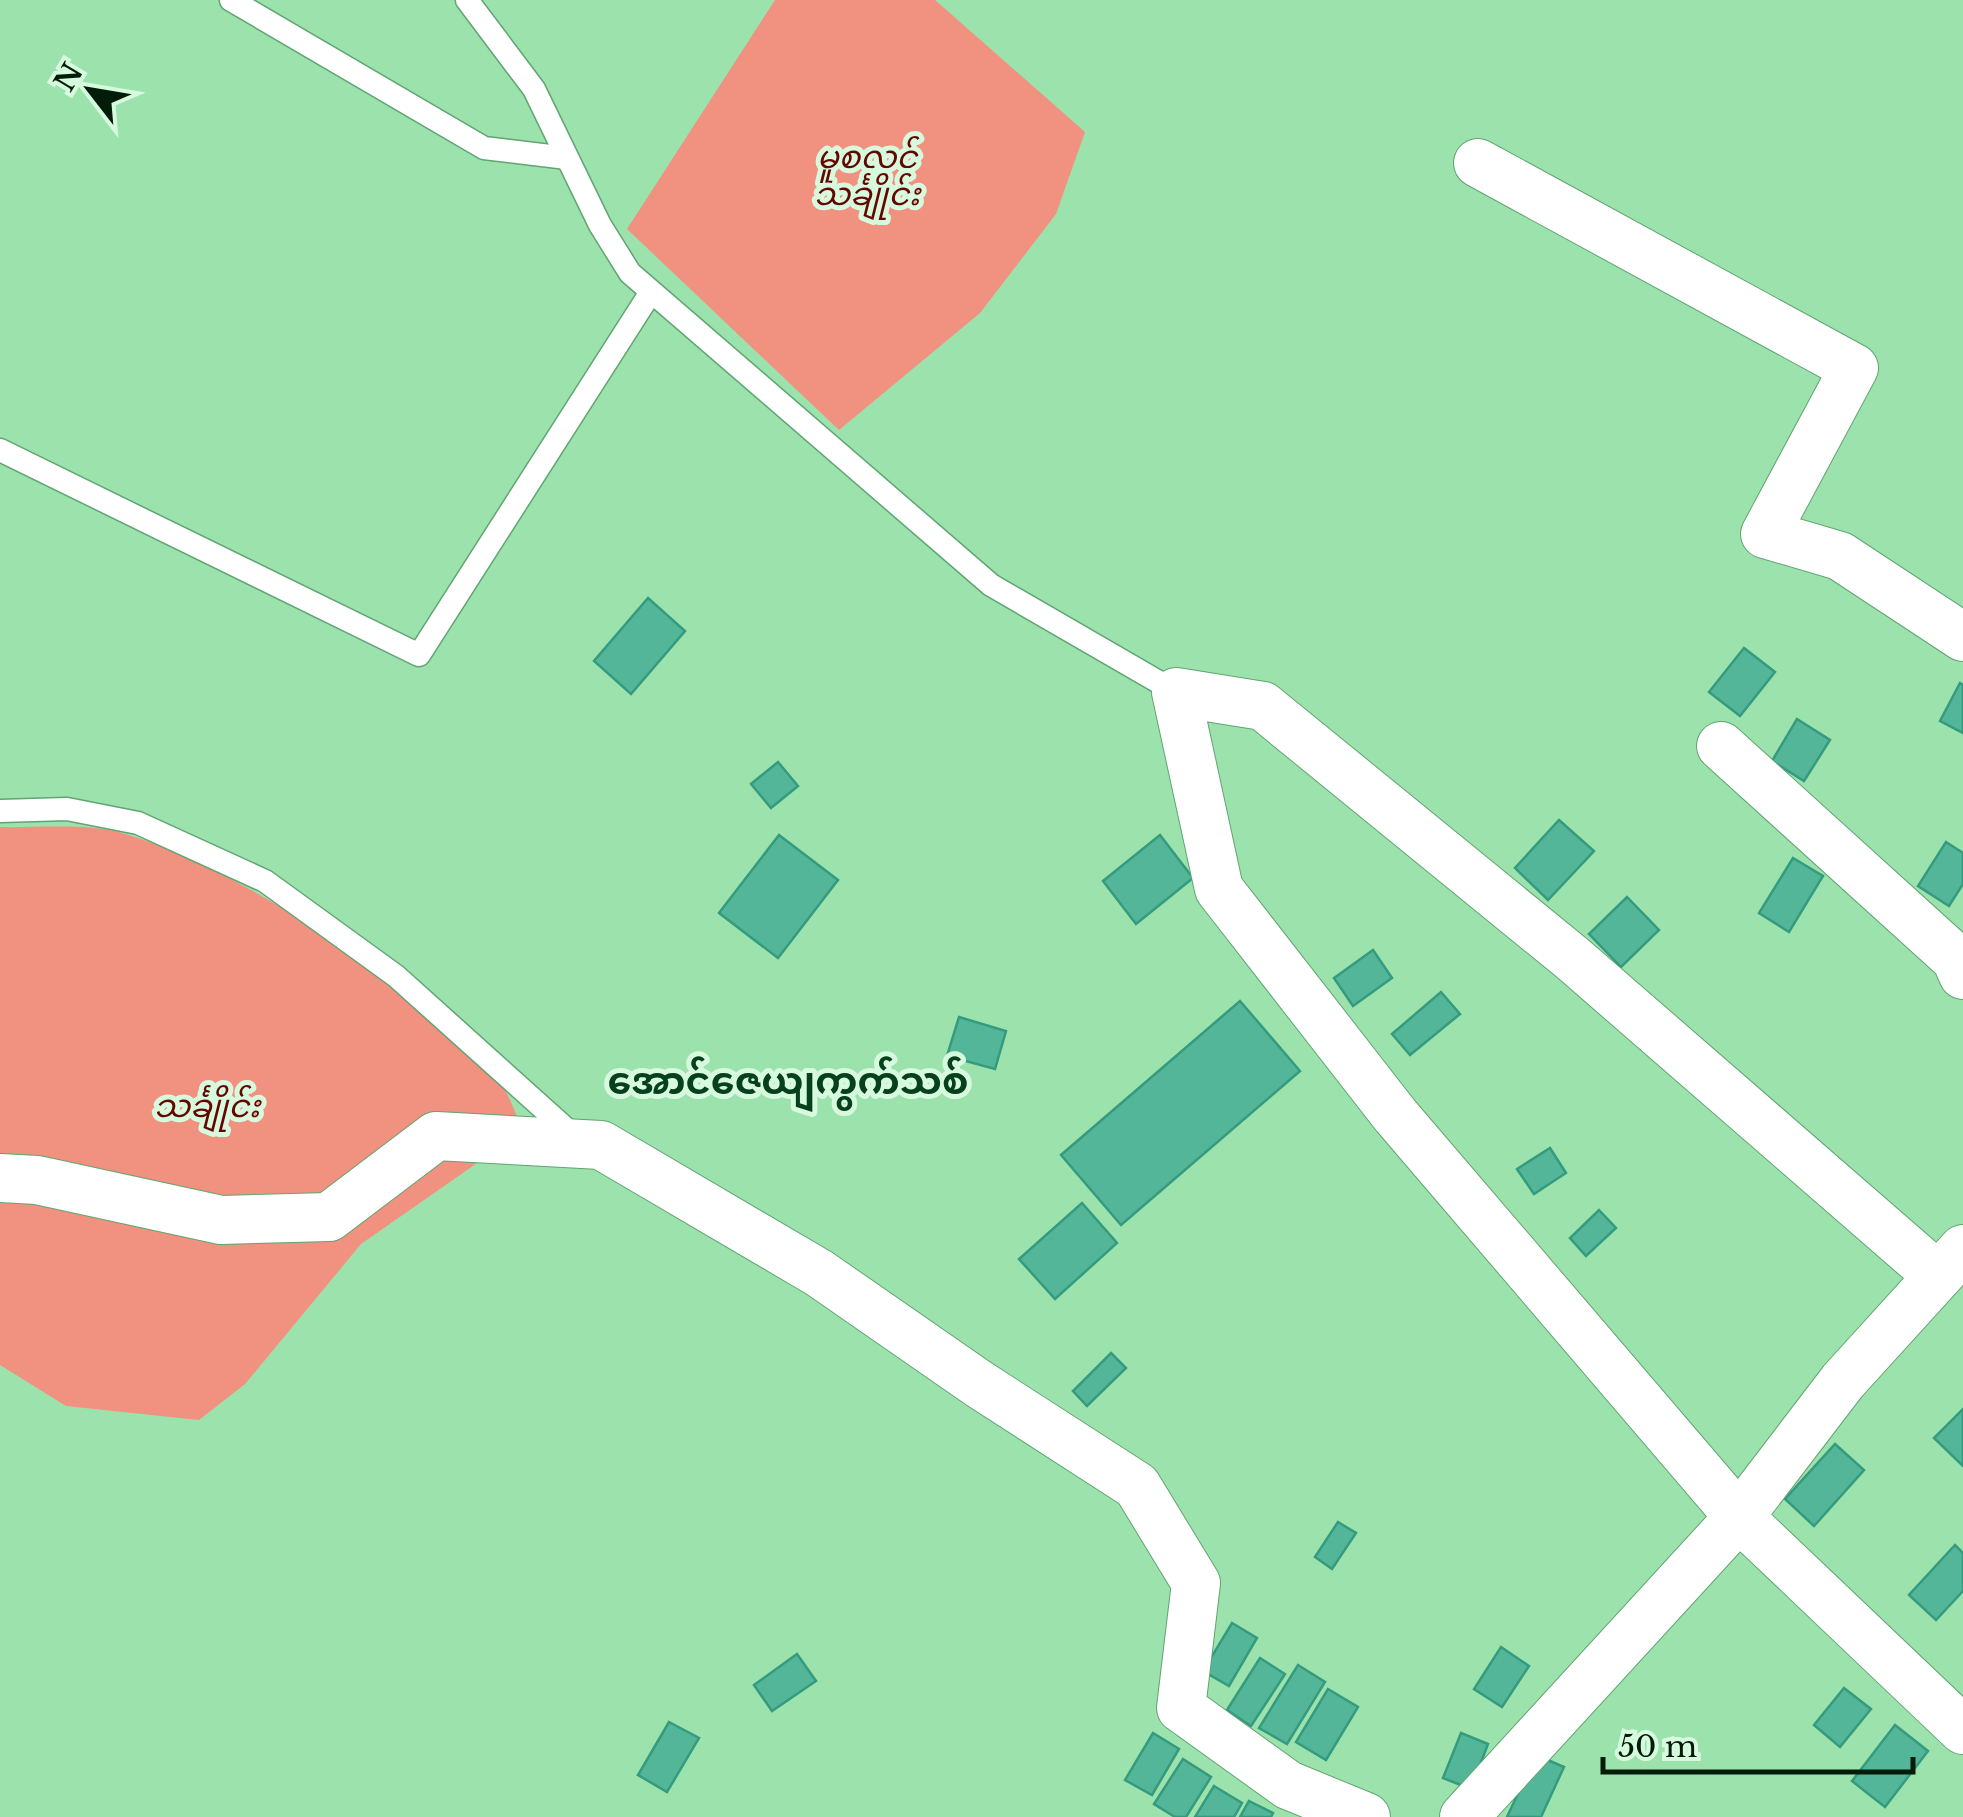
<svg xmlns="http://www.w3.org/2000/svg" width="1963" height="1817" viewBox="0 0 1963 1817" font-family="'Libre Baskerville','Noto Sans Myanmar',serif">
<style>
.green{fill:#f1917f}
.building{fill:#54b699;stroke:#359b7f;stroke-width:2.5}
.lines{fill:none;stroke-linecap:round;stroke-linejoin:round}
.lane-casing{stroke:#60a572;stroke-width:25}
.street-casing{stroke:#60a572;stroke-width:50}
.lane{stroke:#fff;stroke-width:22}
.street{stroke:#fff;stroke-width:48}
.labels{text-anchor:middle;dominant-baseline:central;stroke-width:10;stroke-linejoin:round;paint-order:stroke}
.park-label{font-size:32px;font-style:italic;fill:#640700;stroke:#d7fade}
.quarter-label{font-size:38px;font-weight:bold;fill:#06401d;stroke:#d7fade}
</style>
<rect width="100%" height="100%" fill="#9ce2ac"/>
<g class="green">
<polygon points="775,0 935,0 1085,132 1056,214 980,313 839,430 627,229"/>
<path d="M0 827C38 828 86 823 122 833 240 867 428 993 504 1089 512 1101 517 1118 523 1131L361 1244 245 1384 199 1420 66 1406 0 1365Z"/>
</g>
<g class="building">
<polygon points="648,598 685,631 631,694 594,661"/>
<polygon points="1744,648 1775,672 1740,716 1709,692"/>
<polygon points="1960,683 1963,685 1963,733 1940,721"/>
<polygon points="1797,719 1830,740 1804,781 1772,761"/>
<polygon points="778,762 798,786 771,808 751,784"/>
<polygon points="1559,820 1594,851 1548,900 1515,868"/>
<polygon points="779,835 838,880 778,958 719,913"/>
<polygon points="1160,835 1193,878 1136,924 1103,881"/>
<polygon points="1946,842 1963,853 1963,884 1949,906 1918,886"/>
<polygon points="1793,858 1823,876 1789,932 1759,913"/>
<polygon points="1627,897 1659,930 1621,967 1589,934"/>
<polygon points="1373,950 1392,978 1353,1006 1334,978"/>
<polygon points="1441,992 1460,1014 1410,1055 1392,1034"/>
<polygon points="1240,1001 1300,1071 1121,1225 1061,1155"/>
<polygon points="959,1017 1006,1031 995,1069 947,1056"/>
<polygon points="1550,1148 1566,1173 1534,1194 1517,1169"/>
<polygon points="1082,1203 1117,1243 1055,1299 1019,1259"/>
<polygon points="1599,1210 1616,1228 1586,1256 1570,1238"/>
<polygon points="1111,1353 1126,1368 1087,1406 1073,1391"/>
<polygon points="1963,1409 1963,1466 1934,1438"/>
<polygon points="1835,1444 1864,1470 1814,1526 1785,1499"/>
<polygon points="1338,1522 1356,1533 1332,1569 1315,1557"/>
<polygon points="1955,1545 1963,1553 1963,1591 1936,1620 1909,1595"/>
<polygon points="1232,1623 1257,1638 1229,1686 1203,1671"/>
<polygon points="1501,1647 1529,1666 1502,1707 1474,1689"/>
<polygon points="797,1654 816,1681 772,1711 754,1685"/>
<polygon points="1260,1658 1285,1674 1251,1726 1227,1710"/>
<polygon points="1298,1665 1325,1682 1287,1744 1259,1728"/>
<polygon points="1844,1688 1871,1709 1840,1747 1814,1725"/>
<polygon points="1328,1689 1358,1707 1326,1760 1296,1742"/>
<polygon points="669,1722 699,1738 667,1792 638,1775"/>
<polygon points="1895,1725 1928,1751 1885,1807 1852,1781"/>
<polygon points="1153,1733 1179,1749 1152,1795 1125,1780"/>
<polygon points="1461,1733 1488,1744 1471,1789 1443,1778"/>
<polygon points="1536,1755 1564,1767 1541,1817 1507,1817"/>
<polygon points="1183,1759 1211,1777 1186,1817 1175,1817 1154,1804"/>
<polygon points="1214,1786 1242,1803 1234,1817 1195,1817"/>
<polygon points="1249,1801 1273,1813 1271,1817 1240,1817"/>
</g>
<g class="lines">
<g class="lane-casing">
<g id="lane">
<polyline points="231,0 484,148 567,158"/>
<polyline points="467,0 534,89 600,225 630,273 991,585 1176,692"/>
<polyline points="0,450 419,655 651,292"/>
<polyline points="0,811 67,809 138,823 265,881 396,976 575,1137"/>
</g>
</g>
<g class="street-casing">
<g id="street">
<polyline points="1478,163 1854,368 1765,534 1840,556 1963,637"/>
<polyline points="1721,746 1956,959 1963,975"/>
<polyline points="0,1178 37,1180 221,1220 329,1217 436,1136 601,1145 819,1273 979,1384 1137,1486 1196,1583 1181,1708 1288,1785 1366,1817"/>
<polyline points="1938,1276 1572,958 1263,706 1176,692 1219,889 1395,1115 1739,1517 1963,1730"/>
<polyline points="1464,1817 1739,1517 1843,1381 1963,1249"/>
</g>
</g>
<use href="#lane" class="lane"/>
<use href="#street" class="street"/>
</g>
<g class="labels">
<g class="park-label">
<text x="867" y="157">မူစလင်<tspan x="867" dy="37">သင်္ချိုင်း</tspan></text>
<text x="207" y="1106">သင်္ချိုင်း</text>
</g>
<g class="quarter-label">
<text x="788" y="1080">အောင်ဇေယျကွက်သစ်</text>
</g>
</g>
<g transform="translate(90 90) rotate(301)" stroke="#d7fade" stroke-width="8" paint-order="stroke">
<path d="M0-8L18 38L0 25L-18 38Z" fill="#011c09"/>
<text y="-15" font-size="28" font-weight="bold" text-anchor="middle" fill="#011c09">N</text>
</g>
<path d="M1603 1757v15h310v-15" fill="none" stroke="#011c09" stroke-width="5"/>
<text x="1618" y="1757" font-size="30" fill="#011c09" stroke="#d7fade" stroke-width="8" paint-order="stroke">50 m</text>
</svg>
